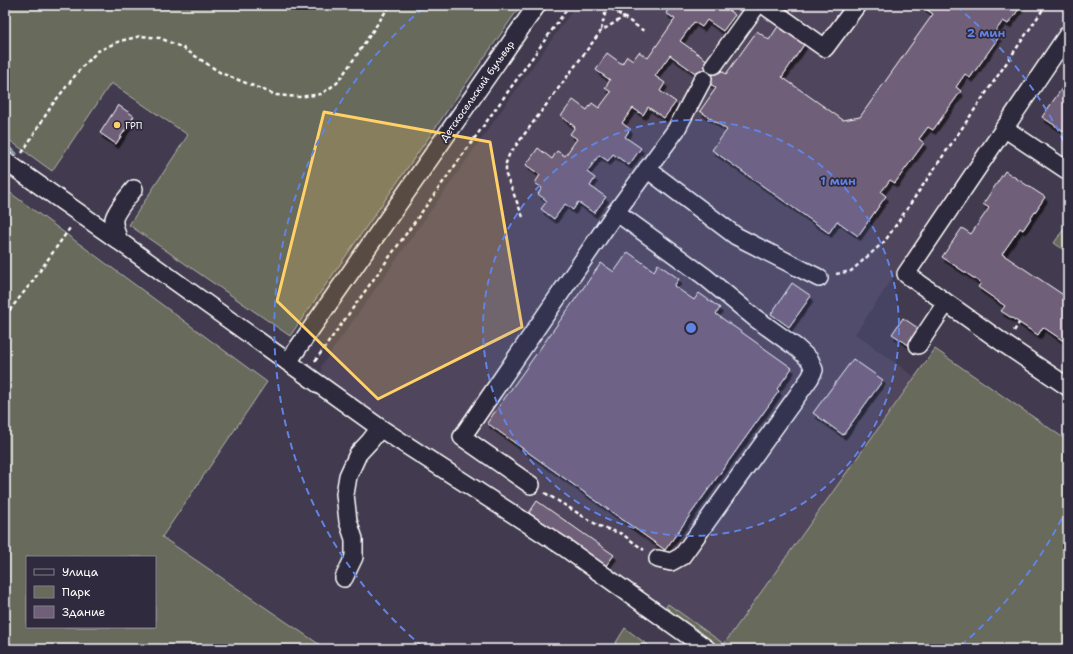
<svg xmlns="http://www.w3.org/2000/svg" width="1073" height="654" viewBox="0 0 1073 654" font-family="'Shantell Sans',sans-serif">
<style>
.built{fill:#50455c}
.green{fill:#686a5c;stroke:#b4b4ae;fill-rule:evenodd}
.lines{fill:none;stroke-linecap:round;stroke-linejoin:round}
.stream{stroke:#96a0af;stroke-width:5}
.building{fill:#705f79;stroke:#fff;filter:url(#shadow)}
.minor-casing{stroke:#fff;stroke-width:20}
.path{stroke:#fff;stroke-width:2.5;stroke-dasharray:4 3;stroke-linecap:butt}
.minor{stroke:#2f2a3d;stroke-width:17}
.marked{fill:#ffd166;fill-opacity:0.2;stroke:#ffd166;stroke-width:3;stroke-linejoin:round}
.ring{fill:none;stroke:#6183e4;stroke-width:2;stroke-dasharray:7 5}
.poi-dot{fill:#ffd166;stroke:#2f2a3d;stroke-width:1.5}
.labels{text-anchor:middle;dominant-baseline:central;stroke-width:3.5;stroke-linejoin:round;paint-order:stroke}
.street-label{font-size:10px;fill:#fff;stroke:#2f2a3d}
.poi-label{font-size:10px;fill:#fff;stroke:#2f2a3d;text-anchor:start}
.centre{fill:#6183e4;stroke:#2f2a3d;stroke-width:2}
.ring-label{font-size:12px;text-anchor:middle;font-weight:bold;fill:#6183e4;stroke:#2f2a3d;stroke-width:3.5;stroke-linejoin:round;paint-order:stroke}
</style>
<defs>
<filter id="shadow"><feDropShadow dx="2.5" dy="4.5" stdDeviation="0" flood-color="#0009"/></filter>
</defs>
<rect width="100%" height="100%" fill="#423a4f"/>
<filter id="ink" filterUnits="userSpaceOnUse"><feTurbulence type="fractalNoise" baseFrequency=".025" numOctaves="2"/><feDisplacementMap in="SourceGraphic" scale="8" xChannelSelector="R" yChannelSelector="G"/><feConvolveMatrix kernelMatrix="1 2 1 2 8 2 1 2 1" color-interpolation-filters="sRGB"/></filter>
<g filter="url(#ink)">
<polygon class="built" points="576,5 1068,5 1068,18 855,334 915,377 724,644 668,604 661,614 330,384 322,374 321,366"/>
<g class="green">
<polygon points="5,5 521,5 290,336 129,225 188,135 111,83 52,171 5,137"/>
<path d="M5 189 267 382 162 537 326 649H5ZM27 557H155V627H27Z"/>
<polygon points="1068,223 1068,253 1054,243"/>
<polygon points="935,349 1068,441 1068,649 711,649 661,614 668,604 724,644"/>
<polygon points="625,628 653,649 612,649"/>
</g>
<g class="lines">
<polyline class="stream" points="5,146 15,154"/>
</g>
<g class="building">
<polygon points="670,5 721,5 735,15 723,31 707,20 702,27 694,22 680,41 726,74 757,31 769,40 779,25 805,43 782,77 843,120 860,117 933,14 920,5 1022,5 1008,24 1003,21 994,33 999,37 970,78 965,74 956,87 961,91 933,130 928,127 919,139 924,143 895,183 890,180 881,192 886,196 858,236 837,221 829,233 712,150 727,130 700,111 716,88 670,55 655,76 665,83 660,91 676,102 664,118 648,107 643,115 633,108 622,123 630,129 625,137 641,148 629,165 613,154 608,161 599,155 587,172 595,178 590,186 606,197 594,213 578,202 573,210 565,204 554,219 541,209 547,201 538,194 542,188 535,183 540,175 526,165 538,148 552,159 557,151 565,156 577,139 570,134 575,127 561,116 573,100 587,110 592,103 599,108 611,92 605,88 610,80 596,70 607,53 622,64 627,56 633,60 639,52 648,58 675,19 666,13 671,6"/>
<polygon points="1065,84 1068,86 1068,134 1042,117"/>
<polygon points="118,105 134,116 116,144 100,133"/>
<polygon points="1005,171 1045,197 1023,230 1020,228 1002,254 1068,298 1068,344 1043,327 1038,335 1001,311 1005,306 978,287 981,283 942,257 962,228 971,234 989,208 983,204"/>
<polygon points="628,252 654,271 658,264 679,279 674,286 694,300 699,293 720,308 716,314 792,368 777,389 779,391 665,550 487,423 601,263 614,272"/>
<polygon points="792,283 811,296 789,327 771,314"/>
<polygon points="903,318 921,330 910,346 892,334"/>
<polygon points="853,359 883,380 843,435 813,413"/>
<polygon points="537,501 614,555 605,567 529,513"/>
</g>
<g class="lines">
<g class="minor-casing">
<g id="minor">
<polyline points="764,5 825,48 857,5"/>
<polyline points="1068,34 906,274 1006,345 1068,387"/>
<polyline points="714,65 757,5"/>
<polyline points="1004,128 1068,171"/>
<polyline points="5,161 119,241"/>
<polyline points="647,169 736,236 819,278"/>
<path d="M134 189C128 197 116 210 114 219 113 227 117 234 119 241L380 428 564 547 707 649"/>
<polyline points="616,212 704,276 755,318 797,348 810,360 814,370 810,378 682,556 671,562 658,559"/>
<polyline points="918,345 946,303"/>
<polyline points="288,362 537,5"/>
<polyline points="531,485 462,437 616,212 676,130 703,79"/>
<polyline points="344,578 354,557 354,539 348,521 345,494 348,476 358,454 370,441 380,428"/>
</g>
</g>
<g class="path">
<polyline points="606,5 644,31"/>
<polyline points="616,12 621,5"/>
<polyline points="601,30 607,6"/>
<polyline points="22,153 52,105 81,68 98,51 120,41 141,36 160,38 183,48 221,73 276,95 299,97 321,94 337,83 356,56 390,5"/>
<polyline points="523,217 506,175 506,163 509,155 601,31 624,17"/>
<polyline points="836,274 851,271 885,241 1046,5"/>
<polyline points="5,316 32,282 70,228"/>
<polyline points="1014,331 1019,323"/>
<polyline points="315,361 570,5"/>
<polyline points="545,493 599,526 622,534 644,550"/>
</g>
<use href="#minor" class="minor"/>
</g>
</g>
<path class="marked" d="M324 112 490 142 522 327 378 399 277 301Z"/>
<circle cx="691" cy="328" r="208" fill="#6183e4" fill-opacity=".12"/>
<g class="ring">
<circle cx="691" cy="328" r="208"/>
<path d="M1067 508A417 417 0 0 1 959 647M423 647A417 417 0 0 1 426 6M956 6A417 417 0 0 1 1067 148"/>
</g>
<circle class="poi-dot" cx="117" cy="125" r="4"/>
<g class="labels">
<g class="street-label">
<text transform="translate(477 91) rotate(-55)">Детскосельский бульвар</text>
</g>
<g class="poi-label">
<text x="125" y="125">ГРП</text>
</g>
</g>
<circle cx="691" cy="328" r="6" class="centre"/>
<g class="ring-label">
<text x="986" y="37">2 мин</text>
<text x="838" y="185">1 мин</text>
</g>
<rect width="1073" height="654" fill="none" stroke="#2f2a3d" stroke-width="20"/>
<rect x="10" y="10" width="1053" height="634" fill="none" stroke="#fff" stroke-width="1.5" filter="url(#ink)"/>
<rect x="26" y="556" width="130" height="72" fill="#2f2a3d" stroke="#827f8b"/>
<rect x="34" y="569" width="20" height="6" fill="#2f2a3d" stroke="#827f8b"/>
<text x="62" y="576" font-size="12" fill="#ffffff">Улица</text>
<rect x="34" y="586" width="20" height="12" fill="#686a5c" stroke="#827f8b"/>
<text x="62" y="596" font-size="12" fill="#ffffff">Парк</text>
<rect x="34" y="606" width="20" height="12" fill="#705f79" stroke="#827f8b"/>
<text x="62" y="616" font-size="12" fill="#ffffff">Здание</text>
</svg>
